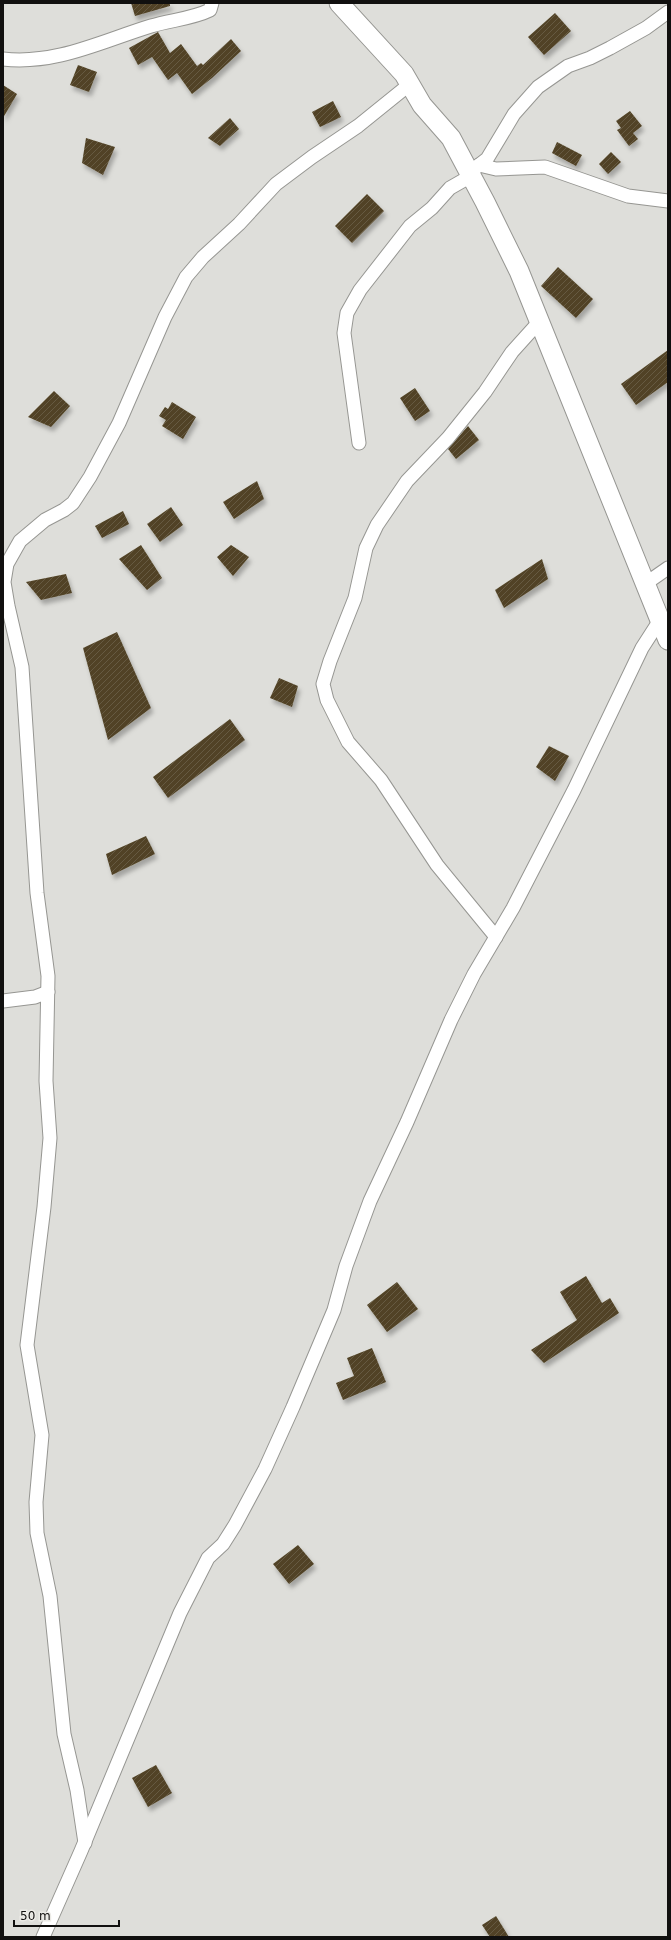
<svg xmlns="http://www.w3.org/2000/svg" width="671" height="1940" viewBox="0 0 671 1940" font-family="'DejaVu Sans',sans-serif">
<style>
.building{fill:url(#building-hatch);filter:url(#shadow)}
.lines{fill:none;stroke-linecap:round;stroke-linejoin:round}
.street-casing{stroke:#969692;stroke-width:15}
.secondary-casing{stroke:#969692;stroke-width:21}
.street{stroke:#fff;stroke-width:13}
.secondary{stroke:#fff;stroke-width:19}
</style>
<defs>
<pattern id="building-hatch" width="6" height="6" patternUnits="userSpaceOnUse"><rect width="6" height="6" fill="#514325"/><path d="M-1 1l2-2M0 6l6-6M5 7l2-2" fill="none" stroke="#665a42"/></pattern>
<filter id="shadow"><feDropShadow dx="2.5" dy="4.5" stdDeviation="2" flood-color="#0004"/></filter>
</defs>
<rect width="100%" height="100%" fill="#dededa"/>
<g class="building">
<polygon points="131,3 170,3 170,6 135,16"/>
<polygon points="555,13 571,31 544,55 528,37"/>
<polygon points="158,32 170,53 181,44 197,66 201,63 203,65 231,39 241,51 212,78 192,94 177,73 168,80 152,57 138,65 129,48"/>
<polygon points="78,65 97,72 89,92 70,85"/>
<polygon points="3,85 17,94 3,118"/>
<polygon points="333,101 341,117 320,127 312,112"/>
<polygon points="630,111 642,126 633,133 638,139 629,146 617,130 621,128 616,121"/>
<polygon points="230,118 239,129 220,146 208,138"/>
<polygon points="86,138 115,147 103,175 82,163"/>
<polygon points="557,142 582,155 576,166 552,153"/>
<polygon points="611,152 621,162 608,174 599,164"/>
<polygon points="367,194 384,211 352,243 335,226"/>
<polygon points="558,267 593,299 576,318 541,286"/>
<polygon points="668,350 668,382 636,405 621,384"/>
<polygon points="415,388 430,411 415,421 400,398"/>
<polygon points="54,391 70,406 51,427 28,417"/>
<polygon points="172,402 196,417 183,439 162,426 166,420 159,416 165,407 168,409"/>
<polygon points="468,426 479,440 456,459 448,449"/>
<polygon points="257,481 264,499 234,519 223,502"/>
<polygon points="171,507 183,525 160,542 147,524"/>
<polygon points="123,511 129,524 102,538 95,526"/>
<polygon points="141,545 162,578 147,590 119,559"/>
<polygon points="231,545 249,557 233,576 217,557"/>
<polygon points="542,559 548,579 504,608 495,590"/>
<polygon points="66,574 72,593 41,600 26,582"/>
<polygon points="117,632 151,708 108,740 83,648"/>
<polygon points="279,678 298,686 292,707 270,698"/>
<polygon points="230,719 245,740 168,798 153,777"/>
<polygon points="549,746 569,756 555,781 536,767"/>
<polygon points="146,836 155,854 112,875 106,854"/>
<polygon points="586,1276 602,1303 610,1298 619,1313 544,1363 531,1350 577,1320 560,1292"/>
<polygon points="397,1282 418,1309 387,1332 367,1305"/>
<polygon points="372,1348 386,1382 343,1400 336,1383 354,1376 347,1358"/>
<polygon points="298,1545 314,1564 289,1584 273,1564"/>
<polygon points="156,1765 172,1793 148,1807 132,1778"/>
<polygon points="496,1916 509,1937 490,1937 482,1925"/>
</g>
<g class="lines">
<g class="street-casing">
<g id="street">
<path d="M3 59C56 65 102 41 151 26 170 20 192 19 210 10L212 3"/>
<polyline points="479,165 496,169 545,167 628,196 668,201"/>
<polyline points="469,173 487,159 514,114 538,87 568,66 590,58 610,48 646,28 668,12"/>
<polyline points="359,443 344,333 347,313 360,290 410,226 432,208 450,188 471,176"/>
<polyline points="645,584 668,568"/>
<polyline points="496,937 437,865 381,780 348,742 327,700 323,684 330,661 355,598 366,548 377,525 407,481 448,438 485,392 512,352 539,322"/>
<polyline points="3,1001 35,997 48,992"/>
<polyline points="85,1843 77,1790 64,1734 50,1596 37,1533 36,1502 42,1435 27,1345 44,1207 50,1138 46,1081 48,976 37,893 22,667 8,606 4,582 7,564 20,541 45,520 64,510 73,503 90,477 119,423 165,317 186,277 203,257 239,224 276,184 312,157 358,126 410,84"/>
<polyline points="43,1937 81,1851 180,1613 208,1558 223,1544 235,1525 265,1469 293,1407 334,1310 346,1266 370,1201 407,1122 451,1020 474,974 513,908 574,790 642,648 660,620"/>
</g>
</g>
<g class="secondary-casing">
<polyline id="secondary" points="339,3 404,74 422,105 451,138 485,202 519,271 668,640"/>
</g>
<use href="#street" class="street"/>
<use href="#secondary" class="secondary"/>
</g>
<rect width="671" height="1940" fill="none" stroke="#11100f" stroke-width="8"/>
<path d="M14 1920v6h105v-6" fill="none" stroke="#11100f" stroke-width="2"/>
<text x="20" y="1920" font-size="12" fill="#11100f" stroke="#ecebe7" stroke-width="3" paint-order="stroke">50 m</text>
</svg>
